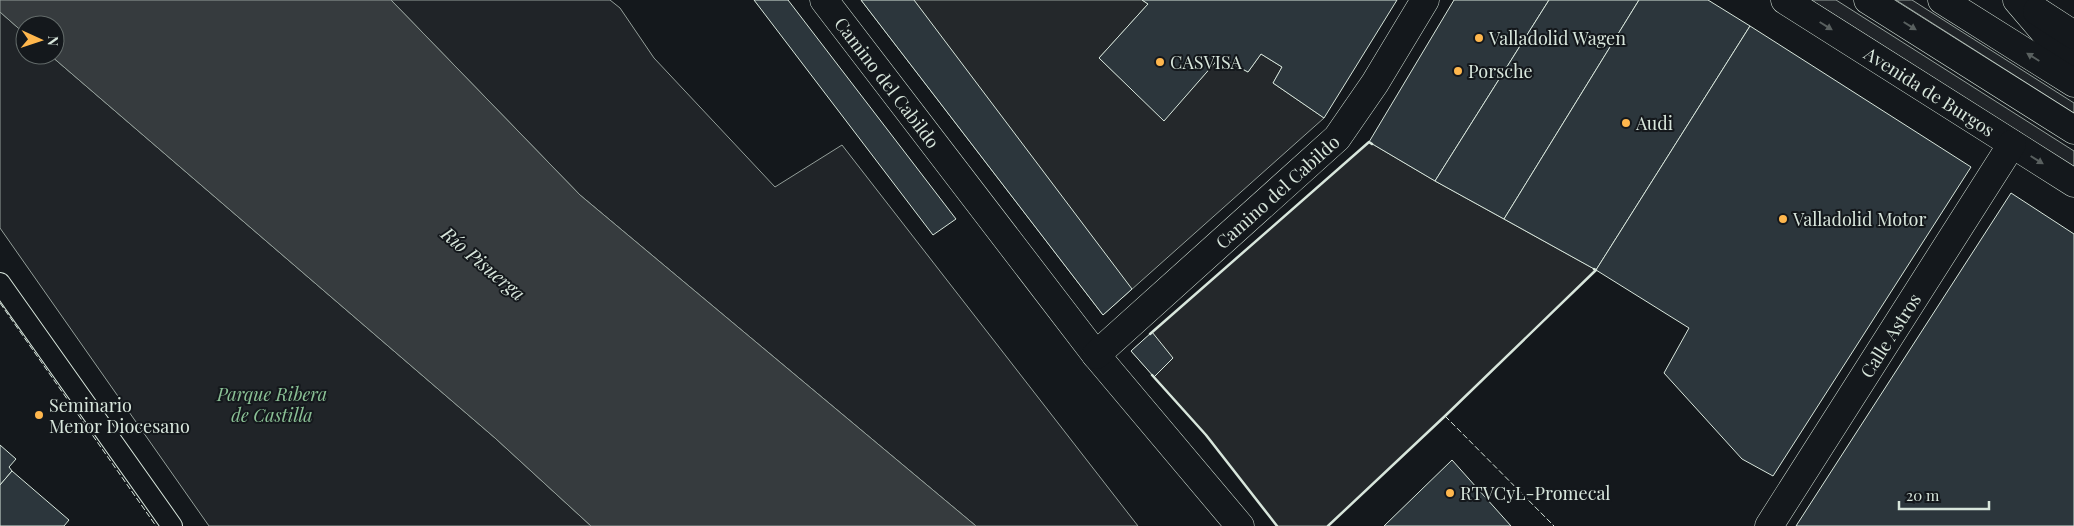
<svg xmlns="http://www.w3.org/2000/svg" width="2074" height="526" viewBox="0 0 2074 526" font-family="'Playfair Display',serif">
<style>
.green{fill:#202428;stroke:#939e99}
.parking{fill:#24282b;stroke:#939e99}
.water{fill:#363b3e;stroke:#939e99}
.building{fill:#2c363c;stroke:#d8e6dc}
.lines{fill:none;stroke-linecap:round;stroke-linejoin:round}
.pedestrian-casing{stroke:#d8e6dc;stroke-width:22}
.minor-casing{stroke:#d8e6dc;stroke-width:29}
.trunk-casing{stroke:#d8e6dc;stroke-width:29}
.pedestrian{stroke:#14181c;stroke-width:20}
.minor{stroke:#14181c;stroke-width:28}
.trunk{stroke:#14181c;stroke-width:28}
.fence{stroke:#d8e6dc;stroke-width:1;stroke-dasharray:6 2.5;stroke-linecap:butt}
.wall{stroke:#d8e6dc;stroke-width:2.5}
.oneway{fill:#59605f}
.poi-dot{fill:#ffb74d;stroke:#14181c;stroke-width:2}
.labels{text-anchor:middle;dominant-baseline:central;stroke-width:4;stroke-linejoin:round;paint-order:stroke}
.poi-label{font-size:18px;fill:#d8e6dc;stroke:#14181c;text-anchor:start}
.street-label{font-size:18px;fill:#d8e6dc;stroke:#14181c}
.park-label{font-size:18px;font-style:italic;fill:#8ac095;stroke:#14181c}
.water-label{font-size:19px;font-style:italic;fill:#d8e6dc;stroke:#14181c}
</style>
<rect width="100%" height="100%" fill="#14181c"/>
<g class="green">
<polygon points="391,0 610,0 620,8 654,58 775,187 842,145 1138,526 976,526 580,195"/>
<polygon points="1811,0 1836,0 2074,151 2074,167"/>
<polygon points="1896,0 1912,0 2074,103 2074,113"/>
<polygon points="0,12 25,34 25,55 50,55 495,438 591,526 209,526 0,228"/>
</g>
<g class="parking">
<polygon points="861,0 1142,0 1148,4 1099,58 1164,120 1220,57 1248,72 1261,54 1282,67 1273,83 1324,118 1103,315"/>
<polygon points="1369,142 1435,181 1596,270 1445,416 1328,526 1277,526 1206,435 1131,351"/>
</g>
<polygon class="water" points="0,0 391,0 580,195 976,526 591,526 495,438 50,55 55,55 55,25 25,25 25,34 0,12"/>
<g class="building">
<polygon points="754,0 788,0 956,219 933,235"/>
<polygon points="861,0 914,0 1132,289 1103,315"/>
<polygon points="1142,0 1397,0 1324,118 1273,83 1282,67 1261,54 1248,72 1220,57 1164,121 1099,58 1148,4"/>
<polygon points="1454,0 1549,0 1435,181 1369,142"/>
<polygon points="1549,0 1639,0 1504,219 1435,181"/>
<polygon points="1639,0 1708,0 1750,26 1596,270 1504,219"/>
<polygon points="1750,26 1971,167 1773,476 1742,459 1664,373 1689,328 1596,270"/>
<polygon points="2011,193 2074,234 2074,526 1796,526"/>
<polygon points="1152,332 1173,358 1154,377 1131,351"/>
<polygon points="0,445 16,459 9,467 12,471 0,485"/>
<polygon points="1452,460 1511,526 1384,526"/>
<polygon points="12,471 69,520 64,526 0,526 0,485"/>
</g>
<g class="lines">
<g class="pedestrian-casing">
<polyline id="pedestrian" points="0,283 172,526"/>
</g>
<g class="minor-casing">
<g id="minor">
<path id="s1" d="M824 0 1096 355 1240 526"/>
<path id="s2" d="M1785 0 2074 183"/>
<polyline points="2017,0 2074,67"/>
<polyline points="2037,11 2074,35"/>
<path id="s3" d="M1096 355 1337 138 1375 83 1425 0"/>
<path id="s4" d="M1769 526 2012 144"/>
</g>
</g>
<g class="trunk-casing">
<g id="trunk">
<polyline points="1868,0 2074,130"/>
<polyline points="1942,0 2074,83"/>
</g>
</g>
<use href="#pedestrian" class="pedestrian"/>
<use href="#minor" class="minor"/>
<use href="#trunk" class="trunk"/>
<g class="fence">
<polyline points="0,303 156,526"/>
<polyline points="1445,416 1554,526"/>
</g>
<g class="wall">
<polyline points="1150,334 1369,142 1372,144"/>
<polyline points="1152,375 1206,435 1277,526"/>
<polyline points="1328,526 1445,416 1596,270 1594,269"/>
</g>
</g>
<defs><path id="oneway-solid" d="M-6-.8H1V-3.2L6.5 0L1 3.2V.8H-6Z" transform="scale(1.25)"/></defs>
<g class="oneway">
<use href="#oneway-solid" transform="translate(1826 26) rotate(32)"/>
<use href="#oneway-solid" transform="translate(1910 26) rotate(32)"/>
<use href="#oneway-solid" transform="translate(2033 57) rotate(-148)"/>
<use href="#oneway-solid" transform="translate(2037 160) rotate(32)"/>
</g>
<g class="poi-dot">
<circle cx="1479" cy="38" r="5"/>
<circle cx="1160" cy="62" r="5"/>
<circle cx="1458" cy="71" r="5"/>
<circle cx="1626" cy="123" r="5"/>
<circle cx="1783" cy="219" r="5"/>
<circle cx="39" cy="415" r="5"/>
<circle cx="1450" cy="493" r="5"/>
</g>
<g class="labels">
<g class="poi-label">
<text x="1489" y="38">Valladolid Wagen</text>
<text x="1170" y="62">CASVISA</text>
<text x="1468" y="71">Porsche</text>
<text x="1636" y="123">Audi</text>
<text x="1793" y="219">Valladolid Motor</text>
<text x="49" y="405">Seminario<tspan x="49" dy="21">Menor Diocesano</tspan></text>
<text x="1460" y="493">RTVCyL-Promecal</text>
</g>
<g class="street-label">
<text stroke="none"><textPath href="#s1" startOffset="104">Camino del Cabildo</textPath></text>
<text stroke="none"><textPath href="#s2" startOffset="171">Avenida de Burgos</textPath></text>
<text stroke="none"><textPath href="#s3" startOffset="244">Camino del Cabildo</textPath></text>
<text stroke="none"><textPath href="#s4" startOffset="226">Calle Astros</textPath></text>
</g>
<g class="park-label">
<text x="272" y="394">Parque Ribera<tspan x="272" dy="21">de Castilla</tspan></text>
</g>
<g class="water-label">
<text transform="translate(484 263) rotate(40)">Río Pisuerga</text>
</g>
</g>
<g transform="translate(40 40) rotate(93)"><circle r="24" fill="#14181c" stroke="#626a69"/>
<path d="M0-4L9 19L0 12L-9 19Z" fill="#ffb74d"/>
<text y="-8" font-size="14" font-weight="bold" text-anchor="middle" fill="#d8e6dc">N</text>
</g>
<path d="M1899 501v8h90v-8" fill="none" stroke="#d8e6dc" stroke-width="2.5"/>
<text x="1906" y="501" font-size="15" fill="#d8e6dc" stroke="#14181c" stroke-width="4" paint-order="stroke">20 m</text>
</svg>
